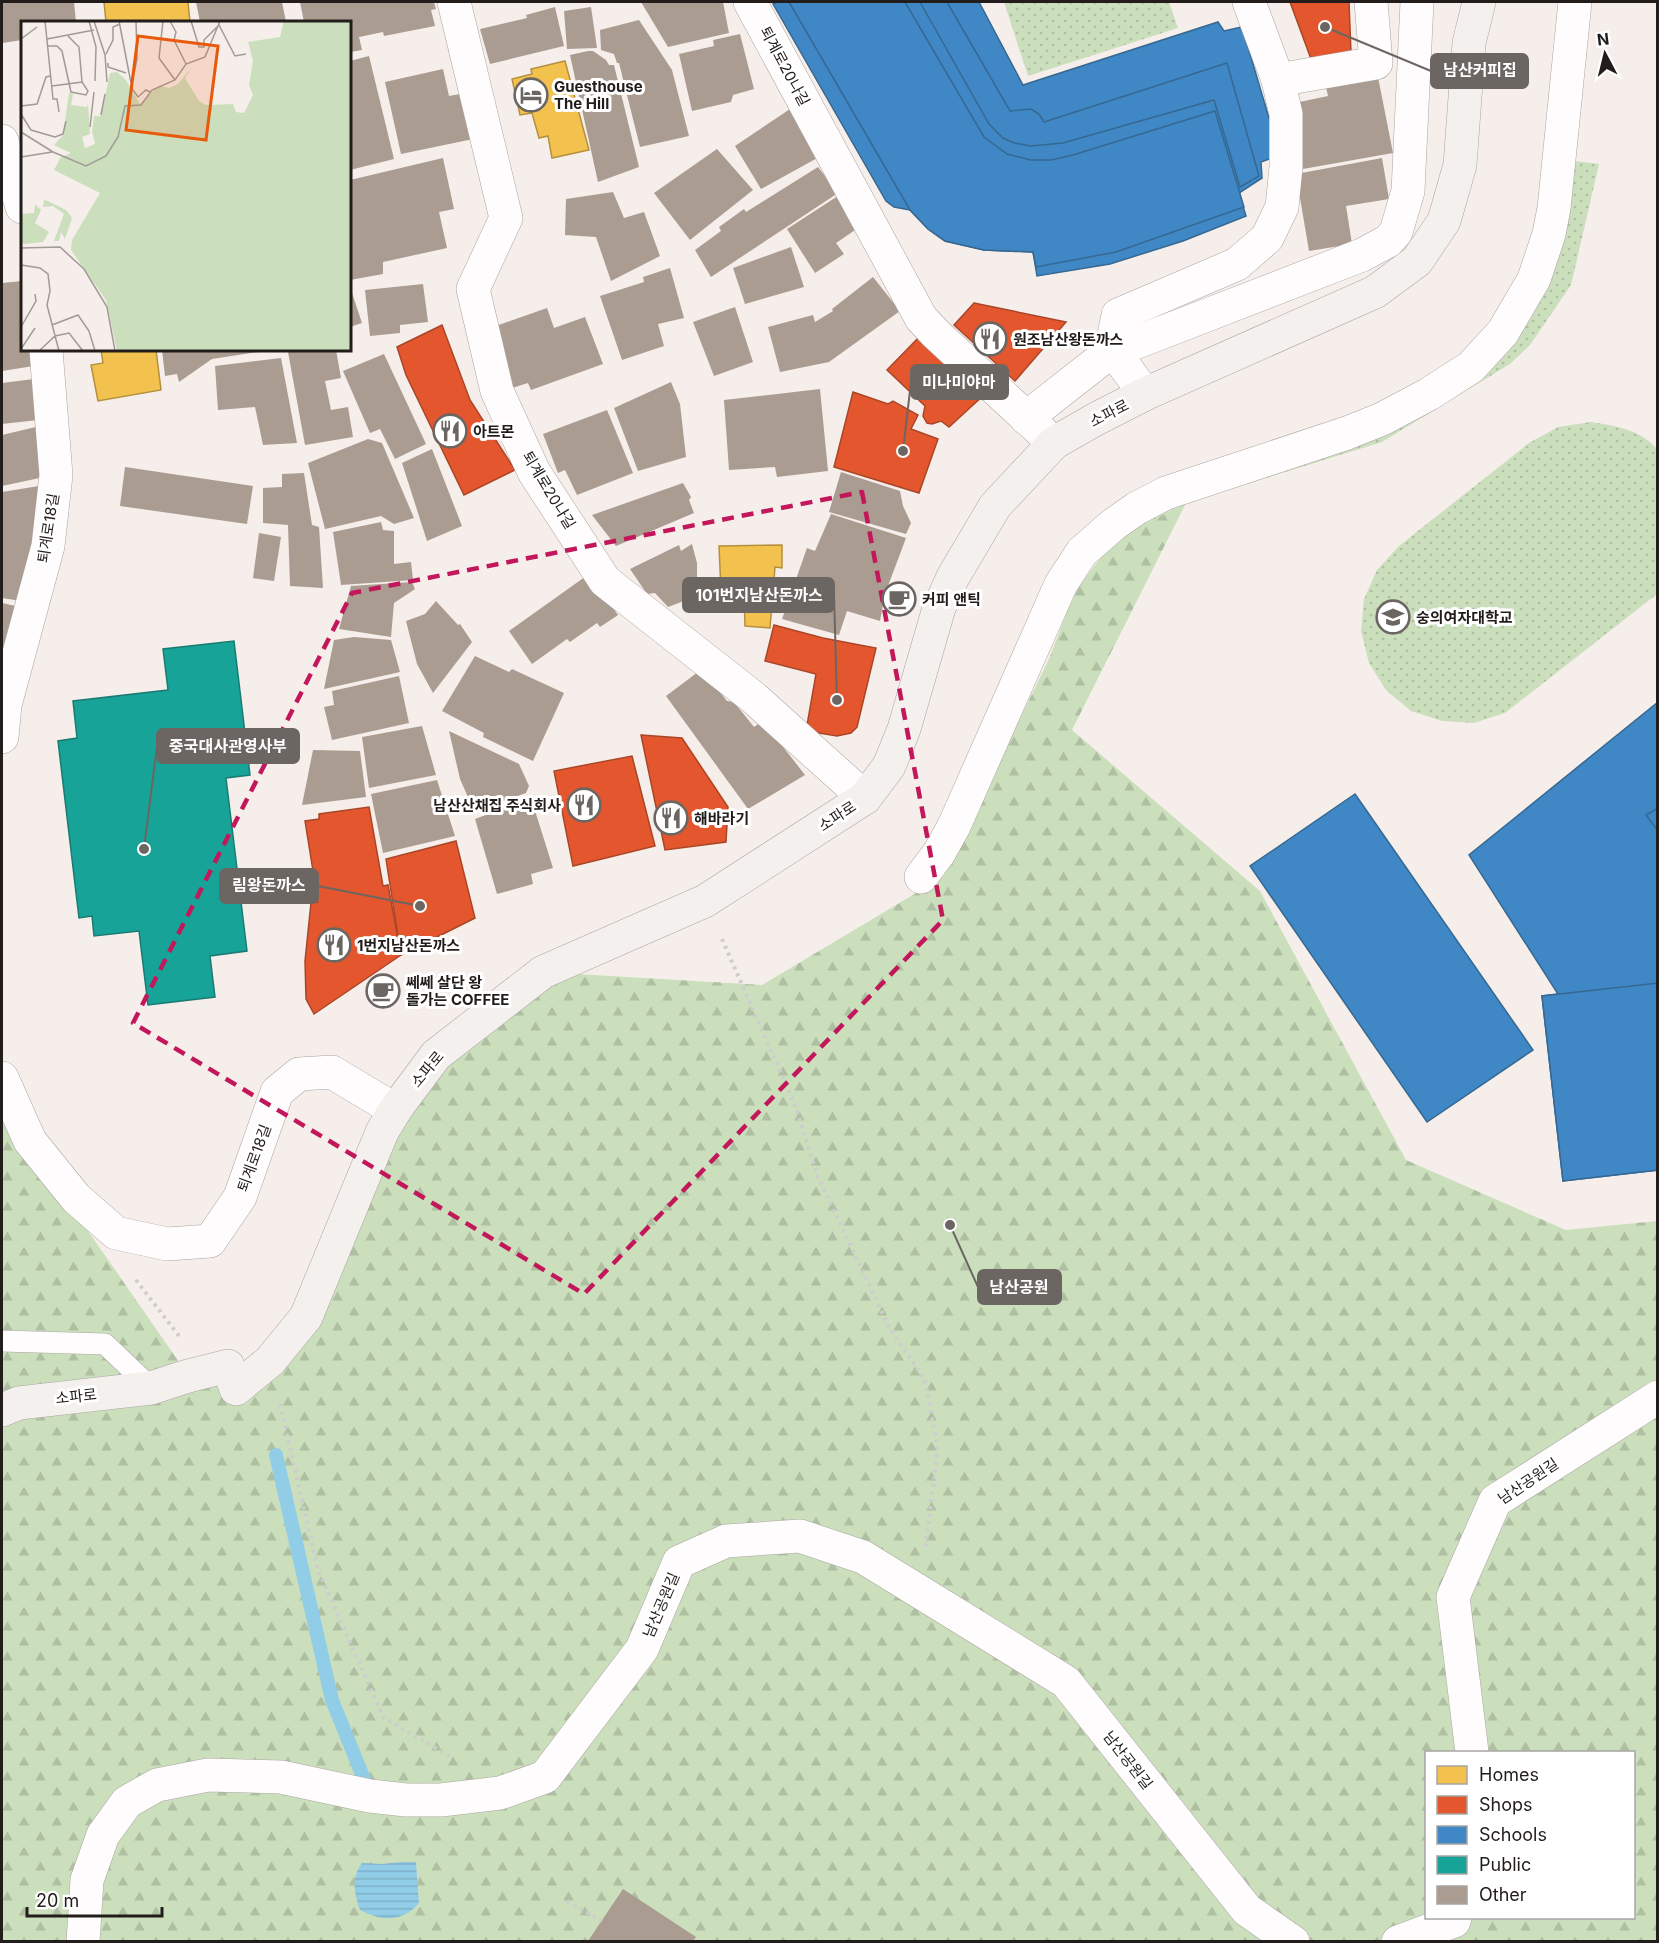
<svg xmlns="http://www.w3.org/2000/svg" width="1659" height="1943" viewBox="0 0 1659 1943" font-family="Inter,'Noto Sans KR',sans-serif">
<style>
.grass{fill:url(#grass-dots)}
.forest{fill:url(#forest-firs);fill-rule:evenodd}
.water{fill:url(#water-rules)}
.homes{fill:#f2c14e;stroke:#b4903f;stroke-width:1.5}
.shops{fill:#e4572e;stroke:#aa4628;stroke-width:1.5}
.schools{fill:#3f88c5;stroke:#366892;stroke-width:1.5}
.public{fill:#17a398;stroke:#1a7b72;stroke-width:1.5}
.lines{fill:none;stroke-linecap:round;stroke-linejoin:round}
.stream{stroke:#92cde7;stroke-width:14}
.building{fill:#ab9c91}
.lane-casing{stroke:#aba5a2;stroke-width:22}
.street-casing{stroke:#aba5a2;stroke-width:34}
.secondary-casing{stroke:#aba5a2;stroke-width:34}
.path{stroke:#cfcdcc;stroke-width:4;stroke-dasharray:3 4.5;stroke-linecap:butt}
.lane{stroke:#fefcfc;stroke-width:21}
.street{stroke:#fefcfc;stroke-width:33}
.secondary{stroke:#f3f0ed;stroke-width:33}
.marked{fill:none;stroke:#c2185b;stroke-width:4.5;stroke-dasharray:12 8;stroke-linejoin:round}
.labels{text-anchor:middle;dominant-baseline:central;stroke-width:6;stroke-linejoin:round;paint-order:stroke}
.street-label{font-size:15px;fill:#221d1b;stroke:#fff}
.poi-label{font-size:15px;font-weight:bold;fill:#221d1b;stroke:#fff;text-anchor:start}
.inset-road{fill:none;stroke:#a19a97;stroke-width:1.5}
.view{fill:#e8590c;fill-opacity:0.15;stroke:#e8590c;stroke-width:3}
.inset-edge{fill:none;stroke:#221d1b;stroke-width:3}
.leader{fill:none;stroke:#6c6663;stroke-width:2}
.callout-dot{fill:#6c6663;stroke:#fff;stroke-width:2}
.callout{fill:#6c6663;stroke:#6c6663;stroke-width:2}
.callout-label{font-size:16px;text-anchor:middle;font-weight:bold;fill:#fff}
</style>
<defs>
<pattern id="grass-dots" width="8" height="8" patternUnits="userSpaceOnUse" patternTransform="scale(1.5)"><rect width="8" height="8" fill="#cbdfbd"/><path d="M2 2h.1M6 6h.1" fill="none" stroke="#aebfa2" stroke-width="1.8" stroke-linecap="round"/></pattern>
<pattern id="forest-firs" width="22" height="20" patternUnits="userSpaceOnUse" patternTransform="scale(1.5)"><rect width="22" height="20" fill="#cbdfbd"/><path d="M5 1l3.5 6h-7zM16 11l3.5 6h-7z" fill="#aebfa2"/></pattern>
<pattern id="water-rules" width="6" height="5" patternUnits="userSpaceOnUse" patternTransform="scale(1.5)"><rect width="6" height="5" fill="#92cde7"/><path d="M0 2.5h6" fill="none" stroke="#7eb0c6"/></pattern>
</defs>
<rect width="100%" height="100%" fill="#f6eeea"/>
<g class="grass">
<polygon points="1004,2 1169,2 1178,28 1028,76"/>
<polygon points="1566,160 1599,164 1571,285 1530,345 1510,364 1382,442 1186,503 1114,540 1164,503 1492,362"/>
<path d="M1591 422C1615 426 1640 429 1657 449V594L1505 713 1474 723 1442 721 1411 711 1386 690 1369 663 1361 631 1364 599 1377 570 1399 546 1529 443 1558 427Z"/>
</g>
<path class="forest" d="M1186 503 1072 730 1260 891 1406 1160 1566 1230 1657 1221V1941H2V1107L188 1375 270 1361 382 1132 543 972 762 985 943 877 1049 659 1074 593 1114 540ZM1426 1752H1634V1918H1426Z"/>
<path class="water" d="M401 1862H416L419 1903C402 1923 381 1921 360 1910 354 1892 351 1878 362 1863L382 1864Z"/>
<g class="homes">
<polygon points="104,2 188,2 190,22 106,22"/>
<polygon points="565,61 589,150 552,158 548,136 539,138 532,113 520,115 512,79 532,74 531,69"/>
<polygon points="101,350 156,350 161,390 98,401 91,365 103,363"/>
<polygon points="782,545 782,568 775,567 770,628 745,626 744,592 721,591 719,546"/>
</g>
<g class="shops">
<polygon points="1290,2 1349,2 1351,53 1311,59"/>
<polygon points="974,303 1066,322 1015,381 954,325"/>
<polygon points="442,325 470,400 515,470 464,495 406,375 397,347"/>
<polygon points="922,334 985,394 949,427 941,421 932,424 927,423 923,416 925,406 887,370"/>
<polygon points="853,392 888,404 893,401 918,415 911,429 938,439 919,493 834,467"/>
<polygon points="774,625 823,638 876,648 857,727 851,733 837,736 806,731 816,674 765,661"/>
<polygon points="641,735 682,738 728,807 726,842 665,850"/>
<polygon points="632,756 655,846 573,866 554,771"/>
<polygon points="369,807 383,886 388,885 401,955 314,1014 306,999 305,961 311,903 318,902 305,821 319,819 319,814"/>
<polygon points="456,841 475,918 401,955 386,859"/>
</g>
<g class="schools">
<polygon points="778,2 979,2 1023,85 1218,22 1224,31 1242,27 1280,155 1261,162 1262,178 1239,193 1246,216 1183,241 1110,264 1037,276 1033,252 984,250 945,241 928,229 910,210 894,207 886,201 773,4"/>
<polygon points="789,2 905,2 984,137 1007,154 1031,160 1051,160 1073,155 1215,111 1244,207 1116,252 1036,267 1033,252 984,250 945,241 928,229 910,210"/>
<polygon points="920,2 947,2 1010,111 1031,109 1039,114 1044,122 1227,63 1259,176 1240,187 1214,100 1063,143 1031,146 1014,143 1003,138 989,124"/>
<polygon points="1658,702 1658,1170 1563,1181 1542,996 1558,994 1469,855"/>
<polygon points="1355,794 1533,1050 1427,1122 1250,866"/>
<polygon points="1658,808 1658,831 1646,815"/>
<polygon points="1658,983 1658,1170 1563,1181 1542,996"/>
</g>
<polygon class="public" points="234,641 250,775 226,778 247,951 210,956 215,997 148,1005 139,931 94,936 92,916 79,918 58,741 77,738 73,701 168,690 163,649"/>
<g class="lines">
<polyline class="stream" points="276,1455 332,1700 370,1794"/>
</g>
<g class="building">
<polygon points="2,2 74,2 76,22 22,22 22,40 2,43"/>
<polygon points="196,2 282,2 286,22 200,22"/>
<polygon points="300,2 434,2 436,9 431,10 435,26 384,36 383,32 359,37 362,50 350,52 350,22 304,22"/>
<polygon points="641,2 723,2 729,33 668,47"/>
<polygon points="555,7 564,46 490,64 480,29 527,18 526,15"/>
<polygon points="591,7 597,48 567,49 564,11"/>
<polygon points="639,20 672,70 689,136 640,147 619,63 617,63 614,54 601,50 600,30"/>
<polygon points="740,34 754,89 733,95 731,102 692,111 679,54 714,46 713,40"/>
<polygon points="588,51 593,51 606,60 609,65 614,65 639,167 598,182 570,55"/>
<polygon points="369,56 394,159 350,170 350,61"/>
<polygon points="443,69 449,96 466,93 478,138 401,154 385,82"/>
<polygon points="1378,77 1393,153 1303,169 1290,104 1328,96 1326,87"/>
<polygon points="793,107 821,156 761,189 735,146"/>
<polygon points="717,149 753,190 690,240 654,193"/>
<polygon points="443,158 454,209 439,212 447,248 383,262 383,274 350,280 350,180"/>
<polygon points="1382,158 1389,199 1346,206 1352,244 1309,251 1296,174"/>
<polygon points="818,167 838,193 711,277 695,250 721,231 719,227 744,209 746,212"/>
<polygon points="613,192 624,218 644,212 660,256 611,281 596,237 565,235 566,199"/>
<polygon points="844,192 864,224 836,243 844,254 815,273 787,229"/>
<polygon points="791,247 804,287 745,304 733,268"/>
<polygon points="670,268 684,318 658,324 664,346 622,360 600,296 644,282 643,277"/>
<polygon points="873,277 900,311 829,362 780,372 768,327 813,315 815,322 833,311 832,309"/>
<polygon points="22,281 22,350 38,350 40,365 2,371 2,283"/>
<polygon points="423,284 428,322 400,325 400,333 370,336 365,290"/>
<polygon points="351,290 362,323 350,327 350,291"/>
<polygon points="735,307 753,362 714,376 693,322"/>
<polygon points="547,308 554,328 585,317 603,364 531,390 528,383 512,388 490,328"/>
<polygon points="162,350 265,350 265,351 212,359 179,382 177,374 165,376"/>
<polygon points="304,350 336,350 341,378 325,381 331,410 348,407 353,437 305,445 288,352"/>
<polygon points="384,354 426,444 395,459 380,429 370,433 343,371"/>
<polygon points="281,358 297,443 263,445 255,407 218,410 215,366"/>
<polygon points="34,379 38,420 2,424 2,383"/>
<polygon points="671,382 680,404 686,457 638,471 614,408"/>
<polygon points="820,389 828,471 777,477 775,467 729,470 724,400"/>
<polygon points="607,410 633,473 577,495 565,470 558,473 543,434"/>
<polygon points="40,426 49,476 2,486 2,435"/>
<polygon points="368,439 382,443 414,518 394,524 381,516 325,529 308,463"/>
<polygon points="432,449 462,526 427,541 402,463"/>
<polygon points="125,467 253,486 247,524 120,506"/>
<polygon points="841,472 900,491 903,506 911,523 906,534 829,512"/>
<polygon points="304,473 312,525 319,527 323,588 290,586 288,525 263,523 263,488 282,487 282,474"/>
<polygon points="683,483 691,497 689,500 694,513 616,546 592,515"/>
<polygon points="45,485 21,601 2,598 2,492"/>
<polygon points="831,514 906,538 885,594 880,621 847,611 839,635 782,619 807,548 815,551"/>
<polygon points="381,522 383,530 394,531 394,564 411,562 413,580 341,585 333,532"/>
<polygon points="259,533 281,537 274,581 253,578"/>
<polygon points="692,544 697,563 697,596 668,607 655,593 647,594 630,569 679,545 681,551"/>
<polygon points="589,574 618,615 600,627 597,623 570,642 567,639 532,664 509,631"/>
<polygon points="412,582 415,589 394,603 391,637 339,629 351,586"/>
<polygon points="436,601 458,625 460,624 472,642 433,693 417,664 406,621 425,614"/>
<polygon points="2,603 20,607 9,651 2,647"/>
<polygon points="354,637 391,640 400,672 324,689 334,640"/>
<polygon points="475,656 509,672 512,669 564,693 533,761 483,737 484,733 442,711"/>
<polygon points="702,669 727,701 734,702 754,727 763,721 805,775 748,809 666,696"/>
<polygon points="399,676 409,723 332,740 324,707 334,705 332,691"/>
<polygon points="422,726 436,775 369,788 362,737"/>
<polygon points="449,731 519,764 529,786 526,793 474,811 460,779"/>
<polygon points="313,750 360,751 366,797 302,805"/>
<polygon points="437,780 455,836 383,853 371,794"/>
<polygon points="531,798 553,868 531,874 533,884 497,894 475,819"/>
<polygon points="623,1889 696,1937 693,1941 588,1941"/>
</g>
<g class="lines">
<g class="lane-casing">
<polyline id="lane" points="2,1341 105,1344 151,1388"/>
</g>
<g class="street-casing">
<g id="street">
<polyline points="454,2 506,218 473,289 497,391 534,472 605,581 754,698 865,798"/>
<polyline points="750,2 921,318 936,334 1042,432"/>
<polyline points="1249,2 1278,80 1376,63 1371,2"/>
<polyline points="2,141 22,207"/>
<polyline points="1145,394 1120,360 1113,340 1118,315 1237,264 1267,238 1282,207 1286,167 1286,114 1278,80"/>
<polyline points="1026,418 1109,353 1362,255 1388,241 1396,232 1408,191 1417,2"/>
<polyline points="2,737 5,705 48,546 56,475 46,350"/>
<polyline points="921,877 939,853 954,826 1061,584 1082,552 1114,524 1137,508 1166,493 1347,433 1382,419 1429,394 1471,367 1503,332 1534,279 1549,234 1554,208 1575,2"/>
<polyline points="2,1078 30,1141 76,1198 116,1233 167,1244 210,1241 240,1197 277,1092 299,1074 332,1072 395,1110"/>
<polyline points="1472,1752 1453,1597 1495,1501 1658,1397"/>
<polyline points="83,1942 87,1880 103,1835 127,1802 157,1785 208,1775 281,1777 370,1796 406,1800 441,1800 500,1793 545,1777 642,1649 679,1562 726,1541 800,1536 863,1557 920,1592 1066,1682 1247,1910 1293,1942"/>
<polyline points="1398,1942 1454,1921 1455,1918"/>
</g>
</g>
<g class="secondary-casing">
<polyline id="secondary" points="2,1410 19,1403 151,1388 188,1376 228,1366 236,1389 270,1361 306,1317 382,1132 395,1110 436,1055 543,972 705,901 865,798 889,766 904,729 939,608 953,577 995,506 1054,443 1096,419 1145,394 1375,292 1417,261 1444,221 1460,165 1469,43 1479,2"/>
</g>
<g class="path">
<polyline points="722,939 796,1108 817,1175 890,1329 925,1380 938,1451 925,1549"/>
<polyline points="136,1280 179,1336"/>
<polyline points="280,1404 318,1570 383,1717 451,1757"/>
<polyline points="567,1901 602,1921"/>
</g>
<use href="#lane" class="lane"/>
<use href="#street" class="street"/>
<use href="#secondary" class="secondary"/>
</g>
<path class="marked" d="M862 492 943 920 584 1294 133 1023 352 593Z"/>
<defs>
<g id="hotel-ring" transform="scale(1.725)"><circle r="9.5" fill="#fff" stroke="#6c6663" stroke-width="1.5"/><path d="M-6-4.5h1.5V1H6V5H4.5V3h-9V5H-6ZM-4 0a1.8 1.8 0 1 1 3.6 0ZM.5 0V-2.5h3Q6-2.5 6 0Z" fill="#6c6663"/></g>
<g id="restaurant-ring" transform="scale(1.725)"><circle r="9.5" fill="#fff" stroke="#6c6663" stroke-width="1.5"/><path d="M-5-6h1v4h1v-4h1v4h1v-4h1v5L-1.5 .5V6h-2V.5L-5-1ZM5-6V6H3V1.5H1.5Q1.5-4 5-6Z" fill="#6c6663"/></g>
<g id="cafe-ring" transform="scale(1.725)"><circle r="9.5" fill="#fff" stroke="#6c6663" stroke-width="1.5"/><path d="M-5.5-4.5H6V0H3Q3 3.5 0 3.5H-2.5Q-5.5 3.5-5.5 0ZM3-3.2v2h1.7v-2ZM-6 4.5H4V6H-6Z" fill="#6c6663"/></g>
<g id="university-ring" transform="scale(1.725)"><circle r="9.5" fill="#fff" stroke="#6c6663" stroke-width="1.5"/><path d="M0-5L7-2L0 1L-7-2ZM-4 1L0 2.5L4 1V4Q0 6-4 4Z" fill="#6c6663"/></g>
</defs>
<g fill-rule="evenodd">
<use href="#hotel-ring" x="531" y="95"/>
<use href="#restaurant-ring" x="990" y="339"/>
<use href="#restaurant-ring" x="450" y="431"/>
<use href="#cafe-ring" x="899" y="599"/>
<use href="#university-ring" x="1393" y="617"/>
<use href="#restaurant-ring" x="584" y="805"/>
<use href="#restaurant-ring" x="671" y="818"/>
<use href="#restaurant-ring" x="334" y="945"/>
<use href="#cafe-ring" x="383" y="991"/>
</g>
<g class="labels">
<g class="street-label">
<text transform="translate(785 66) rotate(62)">퇴계로20나길</text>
<text transform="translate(1109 413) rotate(-27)">소파로</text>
<text transform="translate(549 490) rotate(59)">퇴계로20나길</text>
<text transform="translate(48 528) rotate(-81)">퇴계로18길</text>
<text transform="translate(837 816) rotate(-33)">소파로</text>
<text transform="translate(427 1069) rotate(-50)">소파로</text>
<text transform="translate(254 1158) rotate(-70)">퇴계로18길</text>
<text transform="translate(76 1396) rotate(-6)">소파로</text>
<text transform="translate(1528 1481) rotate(-34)">남산공원길</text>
<text transform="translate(661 1605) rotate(-67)">남산공원길</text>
<text transform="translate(1128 1760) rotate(52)">남산공원길</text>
</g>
<g class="poi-label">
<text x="554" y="86">Guesthouse<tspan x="554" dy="17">The Hill</tspan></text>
<text x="1013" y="339">원조남산왕돈까스</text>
<text x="473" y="431">아트몬</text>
<text x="922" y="599">커피 앤틱</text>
<text x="1416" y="617">숭의여자대학교</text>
<text x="561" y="805" text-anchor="end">남산산채집 주식회사</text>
<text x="694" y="818">해바라기</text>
<text x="357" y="945">1번지남산돈까스</text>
<text x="406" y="982">쎄쎄 살단 왕<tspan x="406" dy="17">돌가는 COFFEE</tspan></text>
</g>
</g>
<g transform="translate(21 21)">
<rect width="330" height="330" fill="#f6eeea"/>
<path d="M27 180 45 189 51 197 44 218 40 211 38 220H33L43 193 32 185 22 186 23 179ZM14 183 20 189 14 202 28 211 22 221 4 223 0 222V193L13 192Z" fill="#cbdfbd"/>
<path d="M263 0H330V330H96L85 279 50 229 51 219 79 172 33 149 40 136 50 132 33 124 42 114 48 72 52 73 50 84 66 86 67 82 69 113 61 116 64 127 74 123 71 110 73 95H80L89 52 96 51 105 59 119 83 137 65 148 67 157 63 171 46 164 57 178 80 185 84 212 83 215 91 223 92 232 74 228 64 232 40 227 21 259 16Z" fill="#cbdfbd"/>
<path class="inset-road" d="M24 0 32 78H36L38 91M68 0 75 26 74 60M73 0 84 34 86 61M98 0 110 62M115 0 116 38 110 66 117 76 125 69 129 71M142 0 138 37 154 59M149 0 155 11 153 19 165 43M170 0 178 26H183V19L198 4 214 35 225 33M0 18 16 6M26 18 73 9M27 25H36L41 30 50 71 65 74 67 70 61 61M85 33 92 19V6L99 3M87 42V46L105 52M31 65 61 61 58 26 47 15M0 85 16 83 25 56 29 55M0 93 10 109 34 116 42 113 45 100M80 94 84 73M69 106 73 71M0 111 32 131M32 131 65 145 85 135 97 116 104 85 120 84 131 69 154 59 165 43 184 36 199 0M0 136 31 131M0 227 39 226 63 248 86 286 94 330M0 244 19 247 27 253 29 270 26 284 38 330M31 304 57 294 68 310 74 330M0 306 15 280 14 273M0 328 14 307M18 330 34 315 48 312 62 330"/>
<path class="view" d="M117 15 197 25 185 119 105 109Z"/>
<rect width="330" height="330" class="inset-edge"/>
</g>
<path class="leader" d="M1325 27L1431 71M903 451L911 382M837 700L834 595M144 849L157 746M420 906L318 886M950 1225L978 1287"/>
<g class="callout-dot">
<circle cx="1325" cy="27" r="6"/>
<circle cx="903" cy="451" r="6"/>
<circle cx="837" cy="700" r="6"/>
<circle cx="144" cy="849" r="6"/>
<circle cx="420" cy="906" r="6"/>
<circle cx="950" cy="1225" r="6"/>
</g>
<g class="callout">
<rect x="1431" y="54" width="97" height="34" rx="6"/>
<rect x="911" y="365" width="97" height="34" rx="6"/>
<rect x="683" y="578" width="151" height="34" rx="6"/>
<rect x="157" y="729" width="142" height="34" rx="6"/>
<rect x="220" y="869" width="98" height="34" rx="6"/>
<rect x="978" y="1270" width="83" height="34" rx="6"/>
</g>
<g class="callout-label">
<text x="1480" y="76">남산커피집</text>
<text x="959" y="388">미나미야마</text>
<text x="759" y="601">101번지남산돈까스</text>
<text x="228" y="752">중국대사관영사부</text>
<text x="269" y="891">림왕돈까스</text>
<text x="1019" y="1293">남산공원</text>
</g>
<rect width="1659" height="1943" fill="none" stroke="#221d1b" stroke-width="6"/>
<rect x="1425" y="1751" width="210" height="168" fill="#ffffff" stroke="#a7a5a4" stroke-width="1.5"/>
<rect x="1437" y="1766" width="30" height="18" fill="#f2c14e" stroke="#a7a5a4" stroke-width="1.5"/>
<text x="1479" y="1781" font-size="18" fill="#221d1b">Homes</text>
<rect x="1437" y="1796" width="30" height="18" fill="#e4572e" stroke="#a7a5a4" stroke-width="1.5"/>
<text x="1479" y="1811" font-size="18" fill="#221d1b">Shops</text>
<rect x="1437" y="1826" width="30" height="18" fill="#3f88c5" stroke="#a7a5a4" stroke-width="1.5"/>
<text x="1479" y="1841" font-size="18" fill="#221d1b">Schools</text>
<rect x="1437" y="1856" width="30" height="18" fill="#17a398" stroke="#a7a5a4" stroke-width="1.5"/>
<text x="1479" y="1871" font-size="18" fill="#221d1b">Public</text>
<rect x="1437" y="1886" width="30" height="18" fill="#ab9c91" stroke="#a7a5a4" stroke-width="1.5"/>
<text x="1479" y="1901" font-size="18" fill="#221d1b">Other</text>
<g transform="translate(1605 54) rotate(353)" stroke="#ffffff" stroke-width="4.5" paint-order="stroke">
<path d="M0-4.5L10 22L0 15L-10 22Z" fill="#221d1b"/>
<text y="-9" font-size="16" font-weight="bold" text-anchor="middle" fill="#221d1b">N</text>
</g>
<path d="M27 1907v9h135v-9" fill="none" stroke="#221d1b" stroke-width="3"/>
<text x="36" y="1907" font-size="18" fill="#221d1b" stroke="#ffffff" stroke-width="4.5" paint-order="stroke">20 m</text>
</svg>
